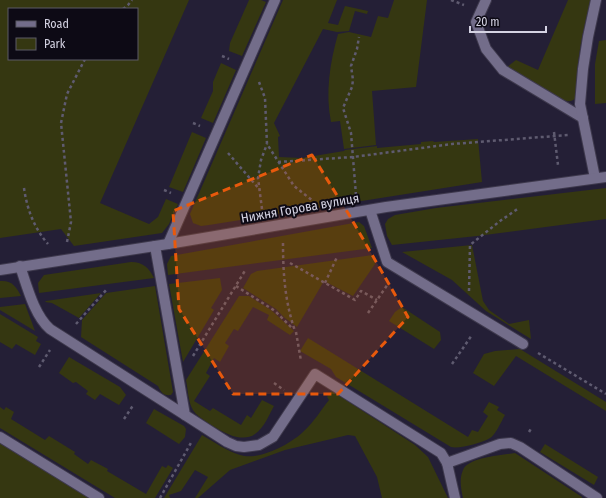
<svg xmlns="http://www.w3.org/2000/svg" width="606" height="498" viewBox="0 0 606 498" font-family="'Fira Sans Condensed',sans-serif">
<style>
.green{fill:#353711;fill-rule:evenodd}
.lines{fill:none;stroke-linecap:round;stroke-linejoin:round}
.lane-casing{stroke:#3e394d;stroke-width:12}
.street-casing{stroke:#3e394d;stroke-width:12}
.path{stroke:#5f5b70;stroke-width:2.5;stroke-dasharray:3 3;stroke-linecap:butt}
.lane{stroke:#736d8a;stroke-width:10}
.street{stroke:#736d8a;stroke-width:10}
.marked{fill:#e8590c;fill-opacity:0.2;stroke:#e8590c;stroke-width:3;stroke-dasharray:8 5;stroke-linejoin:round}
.labels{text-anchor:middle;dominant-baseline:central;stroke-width:4;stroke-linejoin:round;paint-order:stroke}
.street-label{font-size:13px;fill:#d5d3e3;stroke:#0d0a15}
</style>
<rect width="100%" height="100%" fill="#241f36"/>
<g class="green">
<path d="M0 0H189L100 203 149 224 158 217 166 199 178 204 169 224 162 233 74 246 61 229 0 238ZM9 9H137V59H9Z"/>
<polygon points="249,0 261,0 266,2 242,56 229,51 230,43"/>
<polygon points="283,0 337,0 328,23 338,25 345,6 368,11 367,14 355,11 349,31 337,32 323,29 274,123 280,136 278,137 279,157 302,158 344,151 345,150 377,146 377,148 421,144 421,142 433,141 434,142 478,139 482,182 209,225 201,226 193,223 190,214"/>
<path d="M394 0H427L416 87 372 91 376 145 344 149 340 121 331 122C325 93 330 62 338 34L349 32 371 37 378 16 388 18Z"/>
<path d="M568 0H591C582 32 576 64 576 98 573 100 571 102 567 101 555 99 519 75 507 67L516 60 538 70Z"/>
<polygon points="606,40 606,103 595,104 595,64 599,41"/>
<polygon points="221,63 236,70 213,123 201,118 213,91 213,82"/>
<polygon points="192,132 206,138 183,192 169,187"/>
<polygon points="606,188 606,219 477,236 392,245 387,236 385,224 388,219 395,215 436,208"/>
<polygon points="359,222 364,226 372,248 168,275 167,264 171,256"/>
<polygon points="472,245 483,301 489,310 509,324 529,320 531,339 486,311 452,280 402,252"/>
<polygon points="373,255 375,264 353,296 324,281 297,327 285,318 276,309 243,288 251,274 257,271"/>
<path d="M131 262C143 262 149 268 154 278L39 293 38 283 44 275Z"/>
<polygon points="220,278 222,290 211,308 214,310 183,362 169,284"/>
<path d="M0 281C11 280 16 286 21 296L0 298Z"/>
<path d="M155 286 173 392 171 395C163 396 161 392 158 386L81 337 82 320 106 293Z"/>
<polygon points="101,293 79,318 52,303 45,302 46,301"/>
<path d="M239 296H249L271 310 294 331 290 335 267 320 269 315 253 307 238 331 234 329 225 343 229 346 220 362 214 358 206 373 210 376 194 401 210 411 213 408 241 425 247 415 251 418 262 400 274 406C269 415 264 428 255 434 250 438 243 438 237 437 228 436 197 418 193 410 188 402 188 389 186 380Z"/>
<polygon points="25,304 35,331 0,310 0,307"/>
<polygon points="402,307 440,332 441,340 434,349 389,321 395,312"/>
<polygon points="0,314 38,337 36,341 41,344 35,355 16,344 12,349 0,342"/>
<path d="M308 338 468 437 472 430 478 432 488 416 483 412 489 402 499 407 497 410 505 415C502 420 495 436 490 438 482 443 460 449 451 447L336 377 331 369 300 351Z"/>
<polygon points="520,349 606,402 606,411 516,356 494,386 473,373 484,354 495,351"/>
<polygon points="69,357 120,387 126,395 119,405 100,394 95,400 86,394 88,391 76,382 73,383 59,373"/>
<path d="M332 391 415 445 428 457 448 498H382L377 477 355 436 348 435 285 450 230 470 198 498H195L208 477 195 470 181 491 169 495 170 498H164L202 435C214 442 227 451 240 455 259 461 291 444 304 431 314 422 321 410 329 400L327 397Z"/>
<polygon points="0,407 4,410 6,407 14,412 11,419 45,440 49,436 75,452 74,454 88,464 91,460 108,469 107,471 146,494 162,466 166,468 168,465 173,468 155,498 115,498 0,428"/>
<polygon points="154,409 184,426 186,429 185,437 179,444 146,423"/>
<polygon points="0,443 90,498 0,498"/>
<polygon points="545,444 598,477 594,485 540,452"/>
<path d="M515 453 582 497V498H463C461 489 459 479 463 470 468 457 503 455 515 453Z"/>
</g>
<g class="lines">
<g class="lane-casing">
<g id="lane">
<polyline points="486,0 476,22 486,49 503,70 583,118"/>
<polyline points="595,178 580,104 583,69 588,37 596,0"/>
<polyline points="370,210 387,262 523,344"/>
<polyline points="168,244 275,0"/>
<polyline points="155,246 185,415 227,442 236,446 244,447 259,445 273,437 315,374 441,453 447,463 455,498"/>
<path d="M20 266C27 286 34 315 50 329L185 415"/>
<polyline points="0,437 99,498"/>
<polyline points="447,463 500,444 511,443 520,447 597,498"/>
</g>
</g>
<g class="street-casing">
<polyline id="street" points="0,270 168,244 386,207 606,177"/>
</g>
<g class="path">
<polyline points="451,0 464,5"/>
<polyline points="123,9 128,5 132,0"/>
<polyline points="222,56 229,59"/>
<polyline points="259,82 265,98 267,144 294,186 313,201"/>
<polyline points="193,123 200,126"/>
<polyline points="554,132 558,165"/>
<polyline points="228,153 260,190"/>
<polyline points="278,162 353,157 452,144 568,135"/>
<path d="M24 188C27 209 34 228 48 244"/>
<polyline points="164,190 171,193"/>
<polyline points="356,195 351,133 343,108 352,87 353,80 351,66 357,49 359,37"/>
<polyline points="262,209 258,178 261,160 267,144"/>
<polyline points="67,242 71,222 61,123 67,94 85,59"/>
<path d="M283 243C283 274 285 302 295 331"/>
<polyline points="290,263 355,300 361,291 377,300"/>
<polyline points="325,283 337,257"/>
<polyline points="236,286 275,311 293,329"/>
<polyline points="469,291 470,245 500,221 519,208"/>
<polyline points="368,313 388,284"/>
<polyline points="76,324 107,289"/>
<polyline points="296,332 301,361"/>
<polyline points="538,353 606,394"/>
<polyline points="193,356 246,269"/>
<polyline points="452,364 472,335"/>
<polyline points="39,367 50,350"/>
<polyline points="274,383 284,390"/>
<polyline points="124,419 134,404"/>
<polyline points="529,432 532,427"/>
<polyline points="160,498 192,441"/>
</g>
<use href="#lane" class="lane"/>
<use href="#street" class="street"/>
</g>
<path class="marked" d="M312 155 348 213 408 317 338 394H233L179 309 173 211Z"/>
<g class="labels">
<g class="street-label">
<text transform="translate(300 208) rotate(-10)">Нижня Горова вулиця</text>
</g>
</g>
<rect x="8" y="8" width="130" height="52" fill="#0d0a15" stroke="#5d5a67"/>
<rect x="16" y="21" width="20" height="6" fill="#736d8a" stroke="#5d5a67"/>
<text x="44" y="28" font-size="12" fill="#d5d3e3">Road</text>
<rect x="16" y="38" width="20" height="12" fill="#353711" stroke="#5d5a67"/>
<text x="44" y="48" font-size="12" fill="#d5d3e3">Park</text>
<path d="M470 26v6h76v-6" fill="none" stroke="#d5d3e3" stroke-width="2"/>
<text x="476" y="26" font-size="12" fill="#d5d3e3" stroke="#0d0a15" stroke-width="3" paint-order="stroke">20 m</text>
</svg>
